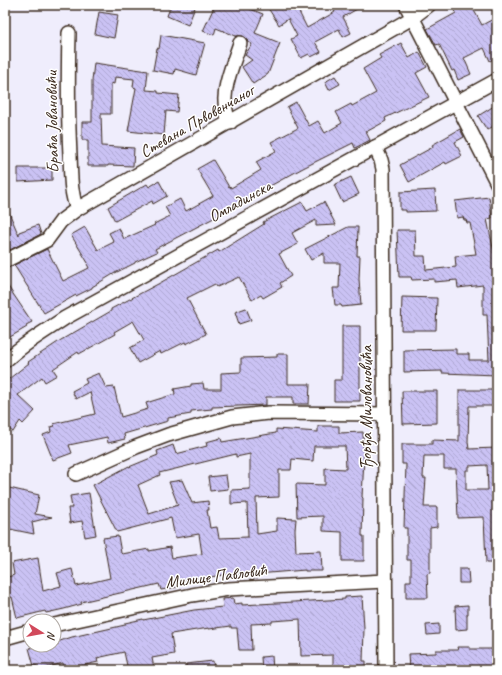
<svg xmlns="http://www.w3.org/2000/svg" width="502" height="675" viewBox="0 0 502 675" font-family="Caveat,sans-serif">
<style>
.building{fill:url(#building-back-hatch);stroke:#3b2a1e;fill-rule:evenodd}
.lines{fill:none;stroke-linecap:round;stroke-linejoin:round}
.minor-casing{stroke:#3b2a1e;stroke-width:16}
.minor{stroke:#fff;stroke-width:13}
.labels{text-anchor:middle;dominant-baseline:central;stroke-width:3;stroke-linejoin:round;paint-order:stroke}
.street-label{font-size:17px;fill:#3b2a1e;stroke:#fff}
</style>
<defs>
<pattern id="building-back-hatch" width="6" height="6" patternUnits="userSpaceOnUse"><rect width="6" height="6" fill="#cac2f4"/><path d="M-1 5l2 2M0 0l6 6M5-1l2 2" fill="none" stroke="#aea7d1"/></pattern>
</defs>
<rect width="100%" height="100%" fill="#efedfc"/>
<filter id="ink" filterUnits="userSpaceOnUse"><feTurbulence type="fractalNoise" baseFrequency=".025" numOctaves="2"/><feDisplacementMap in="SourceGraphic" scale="8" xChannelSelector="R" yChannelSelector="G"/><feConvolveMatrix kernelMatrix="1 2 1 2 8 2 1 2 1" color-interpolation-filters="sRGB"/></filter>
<g filter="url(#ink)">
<g class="building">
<polygon points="171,5 196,5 188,25 167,16"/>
<polygon points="215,5 240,5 263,14 255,33 280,43 268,74 253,84 242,67 252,60 245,55 252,44 248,42 246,38 243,36 236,36 216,28 214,35 203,31"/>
<polygon points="266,5 298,5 301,11 299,12 307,28 335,12 333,9 340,5 364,5 343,17 351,33 343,37 339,29 315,42 321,52 311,57 309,54 301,58 291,39 297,36 288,19 279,25"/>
<polygon points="465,5 471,5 482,25 497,17 497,57 490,61 484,48 464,58 471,74 458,80 454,70 452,71 439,44 436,45 427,29 456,13 455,10"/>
<polygon points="99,12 118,15 114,38 95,34"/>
<polygon points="161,35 205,43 196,75 175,69 174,74 153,70 157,48 159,49"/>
<polygon points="401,43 409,58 419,52 427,67 416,73 429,97 385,118 386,121 366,132 370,140 355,148 353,143 303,168 261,191 262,192 227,212 227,211 155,249 157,252 135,262 135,263 115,273 92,287 92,288 76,296 76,295 44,313 14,265 47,249 63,281 89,268 87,264 88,263 71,235 85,227 98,250 114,242 109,233 119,228 124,239 155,225 154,224 170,216 165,207 180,199 186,211 213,196 197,169 213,160 229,187 230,186 231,188 261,170 256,162 276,151 271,142 298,128 287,107 296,102 309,126 318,121 325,133 342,123 336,112 351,104 352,106 376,93 363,69 381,58 379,55"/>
<polygon points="94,63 148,71 146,90 158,91 158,93 179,95 177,112 166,111 164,135 128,131 136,88 133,87 134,79 115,77 114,84 111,83 111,114 101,114 102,146 134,148 133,166 108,165 108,166 88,166 88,140 82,140 82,122 92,122 92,81"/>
<polygon points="335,76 340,84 329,90 325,82"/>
<polygon points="494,106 497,111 497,124 487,130 478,116"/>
<polygon points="460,129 464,137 455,142 462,156 446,164 445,162 409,182 400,165 433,147 432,145"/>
<polygon points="18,168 52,168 52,180 18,182"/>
<polygon points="351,177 359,194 342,202 334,185"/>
<polygon points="159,181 167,196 153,204 152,201 115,221 108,207 147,184 149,187"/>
<polygon points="435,190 436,211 406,212 406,210 400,210 400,192"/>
<polygon points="489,197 492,218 487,219 496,262 497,262 497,375 442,373 442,371 404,372 404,350 456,349 456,354 469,354 469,360 489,360 487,315 483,315 483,285 458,288 457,280 434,282 434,279 412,280 411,277 399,277 397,230 415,230 416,256 425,256 426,270 456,267 455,256 476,254 470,223 467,223 466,220 464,220 463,217 457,218 455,201"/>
<polygon points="302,202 307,211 324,202 336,225 316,226 316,220 292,233 298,244 279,254 291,276 280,283 282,287 263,298 261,295 252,300 239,277 217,287 215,284 187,298 206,334 186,344 185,342 161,354 160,351 138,363 130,348 144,340 133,321 114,332 115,334 79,354 78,352 53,369 57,375 45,382 42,377 18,395 35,411 23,424 20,421 13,432 5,426 5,382 29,363 28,362 61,340 111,311 111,309 158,284 218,250 219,252 264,224 263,222"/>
<polygon points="5,203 19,236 19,232 38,225 41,234 10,250 5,239"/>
<polygon points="348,227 358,227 357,256 360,256 359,279 361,305 342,307 341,305 335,305 333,288 339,288 340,263 324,263 324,253 311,260 305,249"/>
<polygon points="5,282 32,322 26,325 27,327 5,340"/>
<polygon points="402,297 437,298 436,330 401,330"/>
<polygon points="246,308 251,320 239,324 235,312"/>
<polygon points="342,326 360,326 360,401 334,401 334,380 342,380"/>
<polygon points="277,354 288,354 288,384 310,384 309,404 293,404 293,397 266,397 266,405 212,407 212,409 191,411 191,414 168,418 168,421 124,434 125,439 108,443 107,437 69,445 72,453 53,460 43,435 51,432 50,427 55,426 53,424 95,414 90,392 76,399 72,391 87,383 85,379 99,373 106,388 114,387 121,417 148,409 146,403 175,394 174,389 191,386 191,384 203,383 204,389 221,389 221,373 241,372 241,358 277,357"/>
<path d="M459 390H497V406H469L468 442 469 449 497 448V563H486L484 517 458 518 456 469H444V456H424L423 478H426L424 507H437V527L430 528V573L427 574 428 598H406V581H411V560H407V528H404L406 464H402V444H432V440L459 441ZM487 465 488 490H466V470H469V466Z"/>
<polygon points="402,391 437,391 437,423 403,424"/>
<path d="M318 426H339V433L363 432 364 458 362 497 363 498 362 536H364V561H342V532L323 531V516L297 517 296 484 325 485V468L346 469 345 446H314L313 461 292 459 291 470H279V497L256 498 257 534 277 531V518L296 519 295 530 296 552 321 551 322 571H305V570L257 574V573L223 575 177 582 178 587 161 590 159 584 81 602 82 604 64 609 46 613 45 611 17 618 12 597 6 598 5 594V578L14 575 12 563 38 558 43 591 61 586 57 573 72 569 76 586 110 578 103 538 118 536 121 553 122 554 149 549V551L170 547 172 558 202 554 199 534 175 538 171 518 117 532 93 485 129 466V467L158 455 157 451 173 445 176 454 207 446 206 442 221 438 222 442 276 433V429L318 432ZM236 454V457L250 454V489L231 490V504L247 503 248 537 219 538 217 527 210 528 207 510H209L208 501 192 503 182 480 169 482 178 505 149 514 138 485 160 475 159 473Z"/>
<polygon points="226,475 228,489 210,491 208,477"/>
<polygon points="5,487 39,495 35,514 52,517 32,522 34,534 5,528"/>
<polygon points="89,493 96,535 85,537 82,521 70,523 68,508 72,508 70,496"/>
<polygon points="459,569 468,569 469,583 459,583"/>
<polygon points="362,596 364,628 363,661 366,661 366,670 343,670 343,667 333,667 333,655 301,656 300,619 272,621 272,623 251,624 252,650 239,650 237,628 231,628 231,626 209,629 209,628 171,634 174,654 152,658 154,668 146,670 128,670 124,652 97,658 98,662 64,670 63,663 38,670 37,666 34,666 29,648 41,645 58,645 57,642 72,637 125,625 125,623 143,619 143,620 194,610 223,607 222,599 233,598 234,604 242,603 242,605 328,600 345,599 345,597"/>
<polygon points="468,605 468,614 467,614 467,629 456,630 455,606"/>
<polygon points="439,624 439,634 427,635 426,625"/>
<polygon points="457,647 470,647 470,649 497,649 497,670 409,670 408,654 436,653 436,650 458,650"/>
<polygon points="272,656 273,670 262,670 261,657"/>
<polygon points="213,661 214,670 186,670 186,664"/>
</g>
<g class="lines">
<g class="minor-casing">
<g id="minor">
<polyline points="406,5 497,183"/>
<path d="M69 33C68 74 68 115 70 155 71 174 70 192 77 209"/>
<path d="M230 123C217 96 232 68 240 43"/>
<polyline points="375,147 381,160 383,169 386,670"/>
<polyline points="5,261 47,240 61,221 77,209 412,18 429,5"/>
<path d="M5 361C23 344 44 332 65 318L497 80"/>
<polyline points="76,474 136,447 168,435 232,417 269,413 384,414"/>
<polyline points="54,625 192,595 228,589 385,581"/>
<polyline points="5,638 30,631"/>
</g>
</g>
<use href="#minor" class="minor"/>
</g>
</g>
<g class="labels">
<g class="street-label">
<text transform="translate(197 121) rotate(-30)">Стевана Првовенчаног</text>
<text transform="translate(52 122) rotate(-91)">Браћа Јовановићи</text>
<text transform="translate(240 201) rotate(-29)">Омладинска</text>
<text transform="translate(366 408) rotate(-90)">Ђорђа Миловановића</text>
<text transform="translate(216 576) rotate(-7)">Милице Павловић</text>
</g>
</g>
<rect width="502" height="675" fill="none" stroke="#fff" stroke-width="20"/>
<rect x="10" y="10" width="482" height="655" fill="none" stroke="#3b2a1e" stroke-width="1.5" filter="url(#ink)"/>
<g transform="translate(42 633) rotate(101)"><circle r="19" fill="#ffffff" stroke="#b1aaa5"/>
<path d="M0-3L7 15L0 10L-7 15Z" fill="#d1495b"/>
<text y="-6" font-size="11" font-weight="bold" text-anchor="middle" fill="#3b2a1e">N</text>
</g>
</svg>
